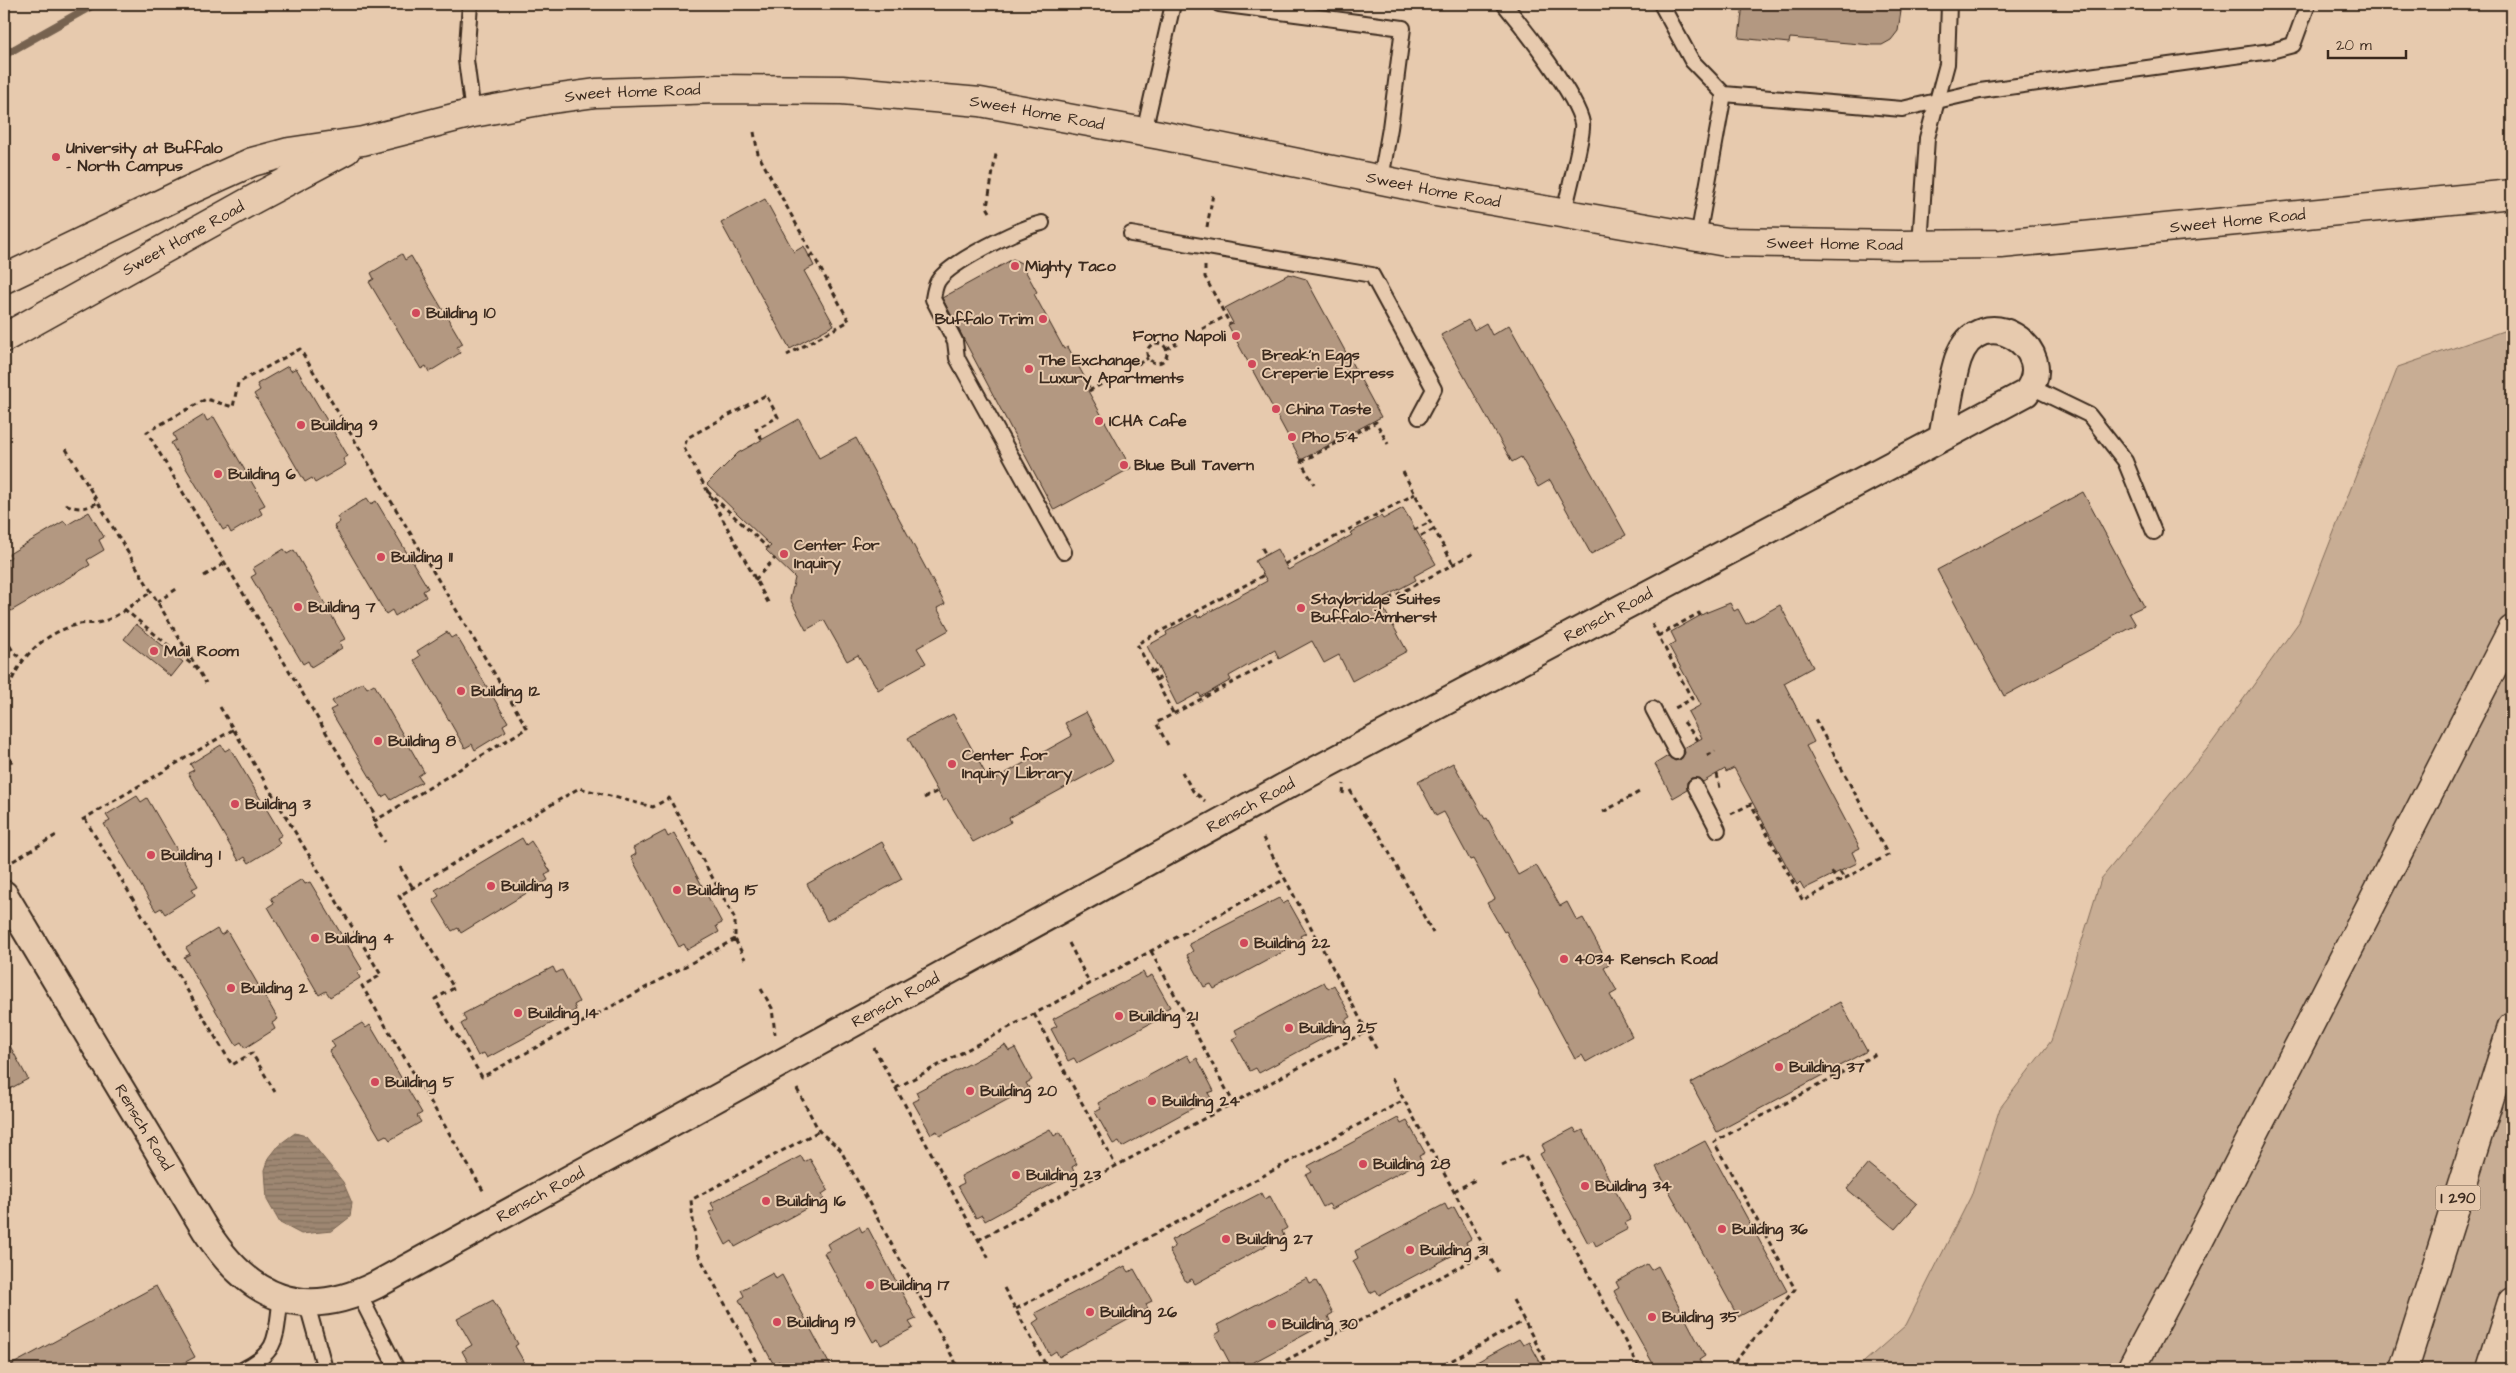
<svg xmlns="http://www.w3.org/2000/svg" width="2516" height="1373" viewBox="0 0 2516 1373" font-family="'Architects Daughter',sans-serif">
<style>
.grass{fill:#c8ad94;stroke:#826c59}
.water{fill:url(#water-rules);stroke:#766250}
.lines{fill:none;stroke-linecap:round;stroke-linejoin:round}
.stream{stroke:#766250;stroke-width:8}
.building{fill:#b39881;stroke:#3b2a1e}
.lane-casing{stroke:#3b2a1e;stroke-width:18}
.street-casing{stroke:#3b2a1e;stroke-width:30}
.secondary-casing{stroke:#3b2a1e;stroke-width:31}
.highway-casing{stroke:#3b2a1e;stroke-width:31}
.path{stroke:#3b2a1e;stroke-width:3;stroke-dasharray:5 4;stroke-linecap:butt}
.lane{stroke:#e7caae;stroke-width:14}
.street{stroke:#e7caae;stroke-width:26}
.secondary{stroke:#e7caae;stroke-width:28}
.highway{stroke:#e7caae;stroke-width:28}
.poi-dot{fill:#d1495b;stroke:#e7caae;stroke-width:2}
.labels{text-anchor:middle;dominant-baseline:central;stroke-width:4;stroke-linejoin:round;paint-order:stroke}
.shield{fill:#e7caae;stroke:#6f5a49;stroke-width:1}
.shield-label{font-size:15px;font-weight:bold;fill:#3b2a1e}
.street-label{font-size:16px;fill:#3b2a1e;stroke:#e7caae}
.poi-label{font-size:16px;font-weight:bold;fill:#3b2a1e;stroke:#e7caae;text-anchor:start}
</style>
<defs>
<pattern id="water-rules" width="6" height="5" patternUnits="userSpaceOnUse" patternTransform="scale(1.25)"><rect width="6" height="5" fill="#9e8772"/><path d="M0 2.5h6" fill="none" stroke="#826f5d"/></pattern>
</defs>
<rect width="100%" height="100%" fill="#e7caae"/>
<filter id="ink" filterUnits="userSpaceOnUse"><feTurbulence type="fractalNoise" baseFrequency=".02" numOctaves="2"/><feDisplacementMap in="SourceGraphic" scale="10" xChannelSelector="R" yChannelSelector="G"/><feConvolveMatrix kernelMatrix="1 2 1 2 8 2 1 2 1" color-interpolation-filters="sRGB"/></filter>
<g filter="url(#ink)">
<polygon class="grass" points="2512,328 2512,1369 1856,1369 1906,1325 1971,1196 2000,1108 2051,1041 2101,879 2211,744 2299,622 2398,367"/>
<polygon class="water" points="295,1133 306,1136 343,1182 352,1203 350,1217 332,1231 301,1234 280,1223 267,1200 265,1170 269,1158 280,1144"/>
<g class="lines">
<polyline class="stream" points="4,55 95,4"/>
</g>
<g class="building">
<polygon points="1743,4 1902,4 1898,31 1891,40 1882,45 1872,45 1790,38 1789,43 1739,38"/>
<polygon points="765,199 794,252 804,246 814,266 804,271 834,325 790,349 721,223"/>
<polygon points="402,254 405,260 411,256 463,344 457,347 460,353 429,372 426,366 421,369 369,282 374,279 371,273"/>
<polygon points="1013,259 1021,263 1037,292 1034,294 1064,349 1068,347 1091,389 1088,391 1131,468 1054,510 942,298"/>
<polygon points="1289,274 1306,279 1381,417 1301,460 1228,325 1233,323 1225,308"/>
<polygon points="1468,320 1474,330 1486,323 1492,335 1509,325 1626,535 1591,554 1550,480 1538,487 1521,457 1512,462 1441,335"/>
<polygon points="288,366 291,371 296,368 348,456 343,459 346,465 315,483 312,478 305,482 254,394 260,390 257,384"/>
<polygon points="204,415 207,421 214,417 265,505 259,508 262,514 231,533 228,527 223,530 171,443 176,440 173,434"/>
<polygon points="799,419 819,458 856,438 945,604 937,608 949,630 917,648 926,663 878,690 858,655 847,661 824,620 806,630 790,599 795,578 766,550 771,546 707,484 738,453"/>
<polygon points="2083,492 2144,606 2129,613 2136,625 2004,696 1937,570"/>
<polygon points="367,498 371,504 376,501 428,588 423,591 426,597 395,616 392,610 386,614 334,526 340,522 337,517"/>
<polygon points="1403,508 1436,564 1414,576 1416,580 1379,600 1407,651 1352,681 1339,655 1324,663 1312,641 1279,659 1275,650 1229,676 1231,680 1201,697 1199,693 1177,705 1147,646 1167,635 1166,632 1197,615 1198,618 1267,581 1255,561 1277,549 1288,570 1352,535 1350,533 1381,516 1383,519"/>
<polygon points="89,512 104,537 99,540 104,550 87,560 90,565 4,615 4,562 11,557 9,554 64,521 67,525"/>
<polygon points="284,549 287,554 294,550 345,639 339,642 342,648 311,667 308,661 303,664 251,577 256,574 253,568"/>
<polygon points="1730,603 1734,611 1738,609 1746,624 1780,605 1813,667 1784,683 1814,742 1806,746 1860,848 1852,852 1857,863 1804,889 1800,882 1797,885 1734,768 1726,772 1725,769 1703,782 1699,778 1691,778 1687,782 1687,790 1673,798 1655,764 1668,756 1675,761 1681,759 1685,753 1684,748 1702,738 1688,712 1701,705 1669,646 1676,642 1671,632 1705,613"/>
<polygon points="136,624 183,662 171,677 124,639"/>
<polygon points="447,632 451,638 456,635 508,722 503,725 506,731 475,750 472,744 465,748 414,660 420,656 417,651"/>
<polygon points="363,682 367,688 374,684 424,772 418,776 422,782 391,800 387,794 382,797 330,710 336,707 332,701"/>
<polygon points="1086,712 1113,761 1009,818 1011,822 973,842 947,799 943,801 908,738 953,714 990,782 1072,736 1065,723"/>
<polygon points="221,745 225,751 230,748 282,835 277,838 280,844 249,863 245,857 239,861 188,773 194,770 190,764"/>
<polygon points="1453,763 1485,819 1487,818 1518,875 1536,865 1560,906 1567,902 1577,921 1583,918 1609,965 1604,968 1617,991 1610,995 1632,1036 1586,1062 1582,1055 1575,1059 1506,931 1504,932 1487,903 1495,899 1473,859 1470,860 1444,812 1436,816 1418,782"/>
<polygon points="137,796 141,802 147,798 198,886 192,889 195,895 165,914 161,908 156,911 104,824 110,821 106,815"/>
<polygon points="665,831 668,837 674,833 722,923 716,926 719,932 687,950 684,944 679,947 631,857 636,854 633,848"/>
<polygon points="522,838 526,845 531,841 551,872 545,875 548,880 461,933 458,928 452,931 433,900 439,896 435,890"/>
<polygon points="882,842 902,879 827,921 807,884"/>
<polygon points="302,879 305,884 310,882 362,969 357,972 360,978 330,997 326,991 319,995 268,907 274,903 271,898"/>
<polygon points="1279,898 1283,904 1288,901 1306,933 1300,936 1303,941 1214,989 1211,984 1204,987 1187,955 1193,951 1189,944"/>
<polygon points="217,929 221,935 227,931 278,1019 272,1023 275,1029 245,1048 241,1042 236,1045 184,957 190,954 186,948"/>
<polygon points="553,967 556,973 562,970 579,1002 574,1005 576,1010 487,1058 484,1053 478,1056 461,1024 466,1021 463,1014"/>
<polygon points="1143,972 1146,978 1152,975 1170,1007 1164,1010 1166,1015 1077,1063 1074,1058 1068,1061 1051,1029 1057,1026 1053,1019"/>
<polygon points="1324,982 1328,989 1334,985 1351,1017 1345,1020 1348,1025 1259,1073 1256,1068 1250,1071 1232,1039 1238,1036 1235,1030"/>
<polygon points="1840,1002 1867,1051 1717,1132 1691,1083"/>
<polygon points="362,1023 366,1028 370,1025 422,1113 417,1116 421,1122 390,1140 386,1135 380,1138 329,1051 335,1047 331,1041"/>
<polygon points="4,1035 28,1079 4,1092"/>
<polygon points="1005,1045 1009,1051 1015,1048 1032,1080 1026,1083 1029,1088 940,1136 937,1131 931,1134 913,1102 919,1099 916,1092"/>
<polygon points="1187,1055 1191,1062 1197,1058 1214,1091 1208,1093 1211,1098 1122,1147 1119,1141 1113,1144 1095,1112 1101,1109 1098,1103"/>
<polygon points="1398,1118 1401,1124 1407,1121 1425,1153 1419,1156 1421,1161 1332,1209 1329,1204 1323,1207 1306,1175 1312,1172 1308,1166"/>
<polygon points="1574,1128 1577,1133 1583,1130 1631,1220 1625,1223 1628,1229 1596,1246 1593,1240 1588,1243 1540,1154 1545,1151 1542,1145"/>
<polygon points="1050,1129 1054,1136 1060,1132 1077,1164 1072,1167 1074,1172 985,1221 982,1215 976,1218 958,1186 964,1183 961,1176"/>
<polygon points="1705,1141 1787,1291 1738,1317 1656,1167"/>
<polygon points="801,1156 804,1162 810,1159 828,1190 822,1194 824,1199 735,1247 732,1241 726,1245 709,1212 715,1210 711,1203"/>
<polygon points="1868,1164 1917,1204 1895,1229 1847,1189"/>
<polygon points="1261,1193 1264,1199 1270,1196 1287,1228 1282,1231 1284,1236 1195,1284 1192,1279 1186,1282 1169,1250 1175,1247 1171,1240"/>
<polygon points="1445,1204 1448,1210 1454,1207 1471,1239 1466,1242 1468,1247 1379,1295 1376,1290 1370,1293 1353,1261 1358,1258 1355,1251"/>
<polygon points="859,1226 862,1232 868,1228 916,1319 909,1322 913,1328 881,1345 878,1339 873,1342 824,1253 830,1250 827,1244"/>
<polygon points="1647,1264 1651,1270 1658,1266 1705,1356 1699,1360 1704,1369 1656,1369 1626,1315 1614,1291 1619,1288 1616,1282"/>
<polygon points="1125,1266 1129,1272 1134,1269 1152,1301 1146,1304 1148,1309 1059,1357 1056,1351 1050,1355 1033,1323 1039,1319 1035,1313"/>
<polygon points="773,1273 776,1279 782,1275 832,1369 783,1369 779,1361 774,1365 739,1300 744,1296 741,1290"/>
<polygon points="1307,1278 1310,1284 1316,1281 1333,1313 1328,1316 1330,1321 1241,1369 1238,1363 1232,1367 1215,1335 1221,1331 1217,1325"/>
<polygon points="156,1286 195,1357 172,1369 4,1369"/>
<polygon points="493,1300 518,1344 515,1346 528,1369 472,1369 462,1351 472,1345 457,1319"/>
<polygon points="1519,1339 1523,1345 1529,1342 1544,1369 1464,1369"/>
</g>
<g class="lines">
<g class="lane-casing">
<g id="lane">
<polyline points="470,4 466,60 473,113"/>
<polyline points="1219,4 1403,28 1390,128 1381,179"/>
<path d="M1504 4C1523 27 1577 96 1582 123 1584 134 1567 197 1564 213"/>
<polyline points="1661,4 1692,61 1724,94 1902,109 1980,91 2271,51 2293,45 2308,4"/>
<polyline points="1144,132 1173,4"/>
<path d="M1042 223C1020 228 950 262 938 281 935 286 934 293 933 299L955 341 957 358 1064 552"/>
<polyline points="1131,234 1372,275 1434,389 1419,417"/>
<polyline points="1698,237 1724,94"/>
<polyline points="1920,245 1927,138 1947,64 1949,4"/>
<polyline points="2031,387 2089,415 2125,461 2154,532"/>
<polyline points="1653,709 1676,752"/>
<polyline points="1695,786 1718,830"/>
<polyline points="359,1294 397,1369"/>
<polyline points="306,1301 325,1369"/>
<path d="M244 1369C281 1350 275 1335 281 1297"/>
</g>
</g>
<g class="street-casing">
<g id="street">
<path id="s1" d="M4 894 206 1231C249 1298 302 1322 376 1285L1284 787 1942 438 2026 393C2062 350 1980 296 1958 359 1950 384 1947 413 1942 438"/>
</g>
</g>
<g class="secondary-casing">
<g id="secondary">
<path id="s2" d="M4 279 183 193 252 162 289 152 363 141 473 113 545 100 596 93 718 89 842 90 980 102 1160 135 1436 191 1726 242 1898 245 2001 244 2512 194"/>
<path id="s3" d="M4 338 254 199 346 150"/>
</g>
</g>
<g class="highway-casing">
<g id="highway">
<polyline points="2131,1369 2186,1266 2512,630"/>
<polyline points="2404,1369 2512,1027"/>
<polyline points="2491,1369 2512,1302"/>
</g>
</g>
<g class="path">
<polyline points="754,132 758,154 849,321 787,355"/>
<polyline points="990,212 987,207 996,154"/>
<polyline points="1207,227 1213,194"/>
<polyline points="809,257 813,254"/>
<polyline points="1205,266 1205,277 1230,324"/>
<polyline points="1202,329 1226,316"/>
<circle cx="1157" cy="353" r="10"/>
<polyline points="1166,349 1177,343"/>
<polyline points="1138,364 1148,358"/>
<polyline points="1089,391 1112,378"/>
<polyline points="762,439 756,429 778,417 766,395 687,438 684,448 770,606"/>
<polyline points="66,449 206,683"/>
<polyline points="1303,459 1301,462 1314,484"/>
<polyline points="1301,462 1376,422 1388,444"/>
<polyline points="1403,472 1453,564"/>
<polyline points="707,491 768,548"/>
<path d="M66 504C77 510 87 509 98 502"/>
<polyline points="1414,530 1430,522"/>
<polyline points="1421,536 1434,529"/>
<polyline points="1262,548 1266,555"/>
<polyline points="1285,564 1415,494"/>
<polyline points="204,576 225,563"/>
<polyline points="755,580 775,558"/>
<polyline points="1389,599 1476,552"/>
<polyline points="157,602 178,588"/>
<polyline points="124,609 195,667"/>
<polyline points="1652,624 1692,699 1675,708"/>
<polyline points="1658,636 1699,613 1701,619"/>
<polyline points="5,638 13,651 23,661"/>
<polyline points="1151,672 1160,668"/>
<polyline points="1156,680 1161,677"/>
<path d="M4 705C12 666 36 637 75 625 83 622 93 625 101 622 117 618 137 601 151 592"/>
<polyline points="220,707 381,975 362,986 484,1192"/>
<polyline points="1173,713 1137,644 1264,575"/>
<polyline points="1684,722 1698,740"/>
<polyline points="4,741 12,764 4,769"/>
<polyline points="1168,745 1156,723 1273,661"/>
<polyline points="1707,756 1715,751"/>
<polyline points="1182,772 1193,791 1205,801"/>
<polyline points="1717,774 1720,788"/>
<polyline points="1350,790 1363,814 1379,834 1433,933"/>
<polyline points="1343,794 1344,784"/>
<polyline points="924,798 938,791"/>
<polyline points="1603,812 1641,791"/>
<polyline points="1731,814 1751,804 1803,901 1888,855 1814,717"/>
<polyline points="85,819 232,1065 252,1053 275,1092"/>
<polyline points="82,820 234,729"/>
<polyline points="373,822 527,728 300,349 238,383 233,407 206,399 147,432 374,813 373,822 385,842"/>
<polyline points="1263,838 1378,1052"/>
<polyline points="13,861 58,834"/>
<polyline points="400,867 413,888"/>
<polyline points="1832,872 1837,882"/>
<polyline points="1840,872 1844,878"/>
<polyline points="735,939 482,1077 435,999 454,988 399,896 579,788 653,807 669,798 735,919 735,939 745,959"/>
<polyline points="1069,943 1090,984"/>
<polyline points="1151,951 1233,1102"/>
<polyline points="761,989 772,1008 775,1034"/>
<polyline points="1034,1014 1116,1166"/>
<polyline points="874,1048 990,1261"/>
<polyline points="1392,1078 1499,1274"/>
<polyline points="896,1088 1285,879"/>
<polyline points="797,1089 819,1131 840,1149 959,1369"/>
<polyline points="1502,1166 1524,1155 1640,1369"/>
<polyline points="1454,1191 1477,1179"/>
<polyline points="978,1240 1367,1031"/>
<polyline points="1004,1288 1048,1369"/>
<polyline points="1513,1300 1550,1369"/>
<polyline points="1016,1309 1404,1100"/>
<polyline points="760,1369 696,1250 691,1200 819,1131"/>
<polyline points="1270,1369 1487,1252"/>
<polyline points="1436,1369 1524,1321"/>
<polyline points="1729,1369 1795,1289 1714,1142 1876,1054"/>
</g>
<use href="#lane" class="lane"/>
<use href="#street" class="street"/>
<use href="#secondary" class="secondary"/>
<use href="#highway" class="highway"/>
</g>
</g>
<g class="poi-dot">
<circle cx="56" cy="157" r="5"/>
<circle cx="1015" cy="266" r="5"/>
<circle cx="416" cy="313" r="5"/>
<circle cx="1043" cy="319" r="5"/>
<circle cx="1236" cy="336" r="5"/>
<circle cx="1252" cy="364" r="5"/>
<circle cx="1029" cy="369" r="5"/>
<circle cx="1276" cy="409" r="5"/>
<circle cx="1099" cy="421" r="5"/>
<circle cx="301" cy="425" r="5"/>
<circle cx="1292" cy="437" r="5"/>
<circle cx="1124" cy="465" r="5"/>
<circle cx="218" cy="474" r="5"/>
<circle cx="784" cy="554" r="5"/>
<circle cx="381" cy="557" r="5"/>
<circle cx="298" cy="607" r="5"/>
<circle cx="1301" cy="608" r="5"/>
<circle cx="154" cy="651" r="5"/>
<circle cx="461" cy="691" r="5"/>
<circle cx="378" cy="741" r="5"/>
<circle cx="952" cy="764" r="5"/>
<circle cx="235" cy="804" r="5"/>
<circle cx="151" cy="855" r="5"/>
<circle cx="491" cy="886" r="5"/>
<circle cx="677" cy="890" r="5"/>
<circle cx="315" cy="938" r="5"/>
<circle cx="1244" cy="943" r="5"/>
<circle cx="1564" cy="959" r="5"/>
<circle cx="231" cy="988" r="5"/>
<circle cx="518" cy="1013" r="5"/>
<circle cx="1119" cy="1016" r="5"/>
<circle cx="1289" cy="1028" r="5"/>
<circle cx="1779" cy="1067" r="5"/>
<circle cx="375" cy="1082" r="5"/>
<circle cx="970" cy="1091" r="5"/>
<circle cx="1152" cy="1101" r="5"/>
<circle cx="1363" cy="1164" r="5"/>
<circle cx="1016" cy="1175" r="5"/>
<circle cx="1585" cy="1186" r="5"/>
<circle cx="766" cy="1201" r="5"/>
<circle cx="1722" cy="1229" r="5"/>
<circle cx="1226" cy="1239" r="5"/>
<circle cx="1410" cy="1250" r="5"/>
<circle cx="870" cy="1285" r="5"/>
<circle cx="1090" cy="1312" r="5"/>
<circle cx="1652" cy="1317" r="5"/>
<circle cx="777" cy="1322" r="5"/>
<circle cx="1272" cy="1324" r="5"/>
</g>
<g class="labels">
<rect class="shield" x="2435.5" y="1185.5" width="45" height="25" rx="4"/>
<g class="shield-label">
<text x="2458" y="1198">I 290</text>
</g>
<g class="street-label">
<text stroke="none"><textPath href="#s2" startOffset="662">Sweet Home Road</textPath></text>
<text stroke="none"><textPath href="#s2" startOffset="1068">Sweet Home Road</textPath></text>
<text stroke="none"><textPath href="#s2" startOffset="1472">Sweet Home Road</textPath></text>
<text stroke="none"><textPath href="#s2" startOffset="2282">Sweet Home Road</textPath></text>
<text stroke="none"><textPath href="#s3" startOffset="205">Sweet Home Road</textPath></text>
<text stroke="none"><textPath href="#s2" startOffset="1878">Sweet Home Road</textPath></text>
<text stroke="none"><textPath href="#s1" startOffset="1996">Rensch Road</textPath></text>
<text stroke="none"><textPath href="#s1" startOffset="1591">Rensch Road</textPath></text>
<text stroke="none"><textPath href="#s1" startOffset="1186">Rensch Road</textPath></text>
<text stroke="none"><textPath href="#s1" startOffset="272">Rensch Road</textPath></text>
<text stroke="none"><textPath href="#s1" startOffset="781">Rensch Road</textPath></text>
</g>
<g class="poi-label">
<text x="66" y="148">University at Buffalo<tspan x="66" dy="18">- North Campus</tspan></text>
<text x="1025" y="266">Mighty Taco</text>
<text x="426" y="313">Building 10</text>
<text x="1033" y="319" text-anchor="end">Buffalo Trim</text>
<text x="1226" y="336" text-anchor="end">Forno Napoli</text>
<text x="1262" y="355">Break'n Eggs<tspan x="1262" dy="18">Creperie Express</tspan></text>
<text x="1039" y="360">The Exchange<tspan x="1039" dy="18">Luxury Apartments</tspan></text>
<text x="1286" y="409">China Taste</text>
<text x="1109" y="421">ICHA Cafe</text>
<text x="311" y="425">Building 9</text>
<text x="1302" y="437">Pho 54</text>
<text x="1134" y="465">Blue Bull Tavern</text>
<text x="228" y="474">Building 6</text>
<text x="794" y="545">Center for<tspan x="794" dy="18">Inquiry</tspan></text>
<text x="391" y="557">Building 11</text>
<text x="1311" y="599">Staybridge Suites<tspan x="1311" dy="18">Buffalo-Amherst</tspan></text>
<text x="308" y="607">Building 7</text>
<text x="164" y="651">Mail Room</text>
<text x="471" y="691">Building 12</text>
<text x="388" y="741">Building 8</text>
<text x="962" y="755">Center for<tspan x="962" dy="18">Inquiry Library</tspan></text>
<text x="245" y="804">Building 3</text>
<text x="161" y="855">Building 1</text>
<text x="501" y="886">Building 13</text>
<text x="687" y="890">Building 15</text>
<text x="325" y="938">Building 4</text>
<text x="1254" y="943">Building 22</text>
<text x="1574" y="959">4034 Rensch Road</text>
<text x="241" y="988">Building 2</text>
<text x="528" y="1013">Building 14</text>
<text x="1129" y="1016">Building 21</text>
<text x="1299" y="1028">Building 25</text>
<text x="1789" y="1067">Building 37</text>
<text x="385" y="1082">Building 5</text>
<text x="980" y="1091">Building 20</text>
<text x="1162" y="1101">Building 24</text>
<text x="1373" y="1164">Building 28</text>
<text x="1026" y="1175">Building 23</text>
<text x="1595" y="1186">Building 34</text>
<text x="776" y="1201">Building 16</text>
<text x="1732" y="1229">Building 36</text>
<text x="1236" y="1239">Building 27</text>
<text x="1420" y="1250">Building 31</text>
<text x="880" y="1285">Building 17</text>
<text x="1100" y="1312">Building 26</text>
<text x="1662" y="1317">Building 35</text>
<text x="787" y="1322">Building 19</text>
<text x="1282" y="1324">Building 30</text>
</g>
</g>
<rect width="2516" height="1373" fill="none" stroke="#e7caae" stroke-width="20"/>
<rect x="10" y="10" width="2496" height="1353" fill="none" stroke="#3b2a1e" stroke-width="2" filter="url(#ink)"/>
<path d="M2328 50v8h78v-8" fill="none" stroke="#3b2a1e" stroke-width="2.5"/>
<text x="2336" y="50" font-size="15" fill="#3b2a1e" stroke="#e7caae" stroke-width="4" paint-order="stroke">20 m</text>
</svg>
